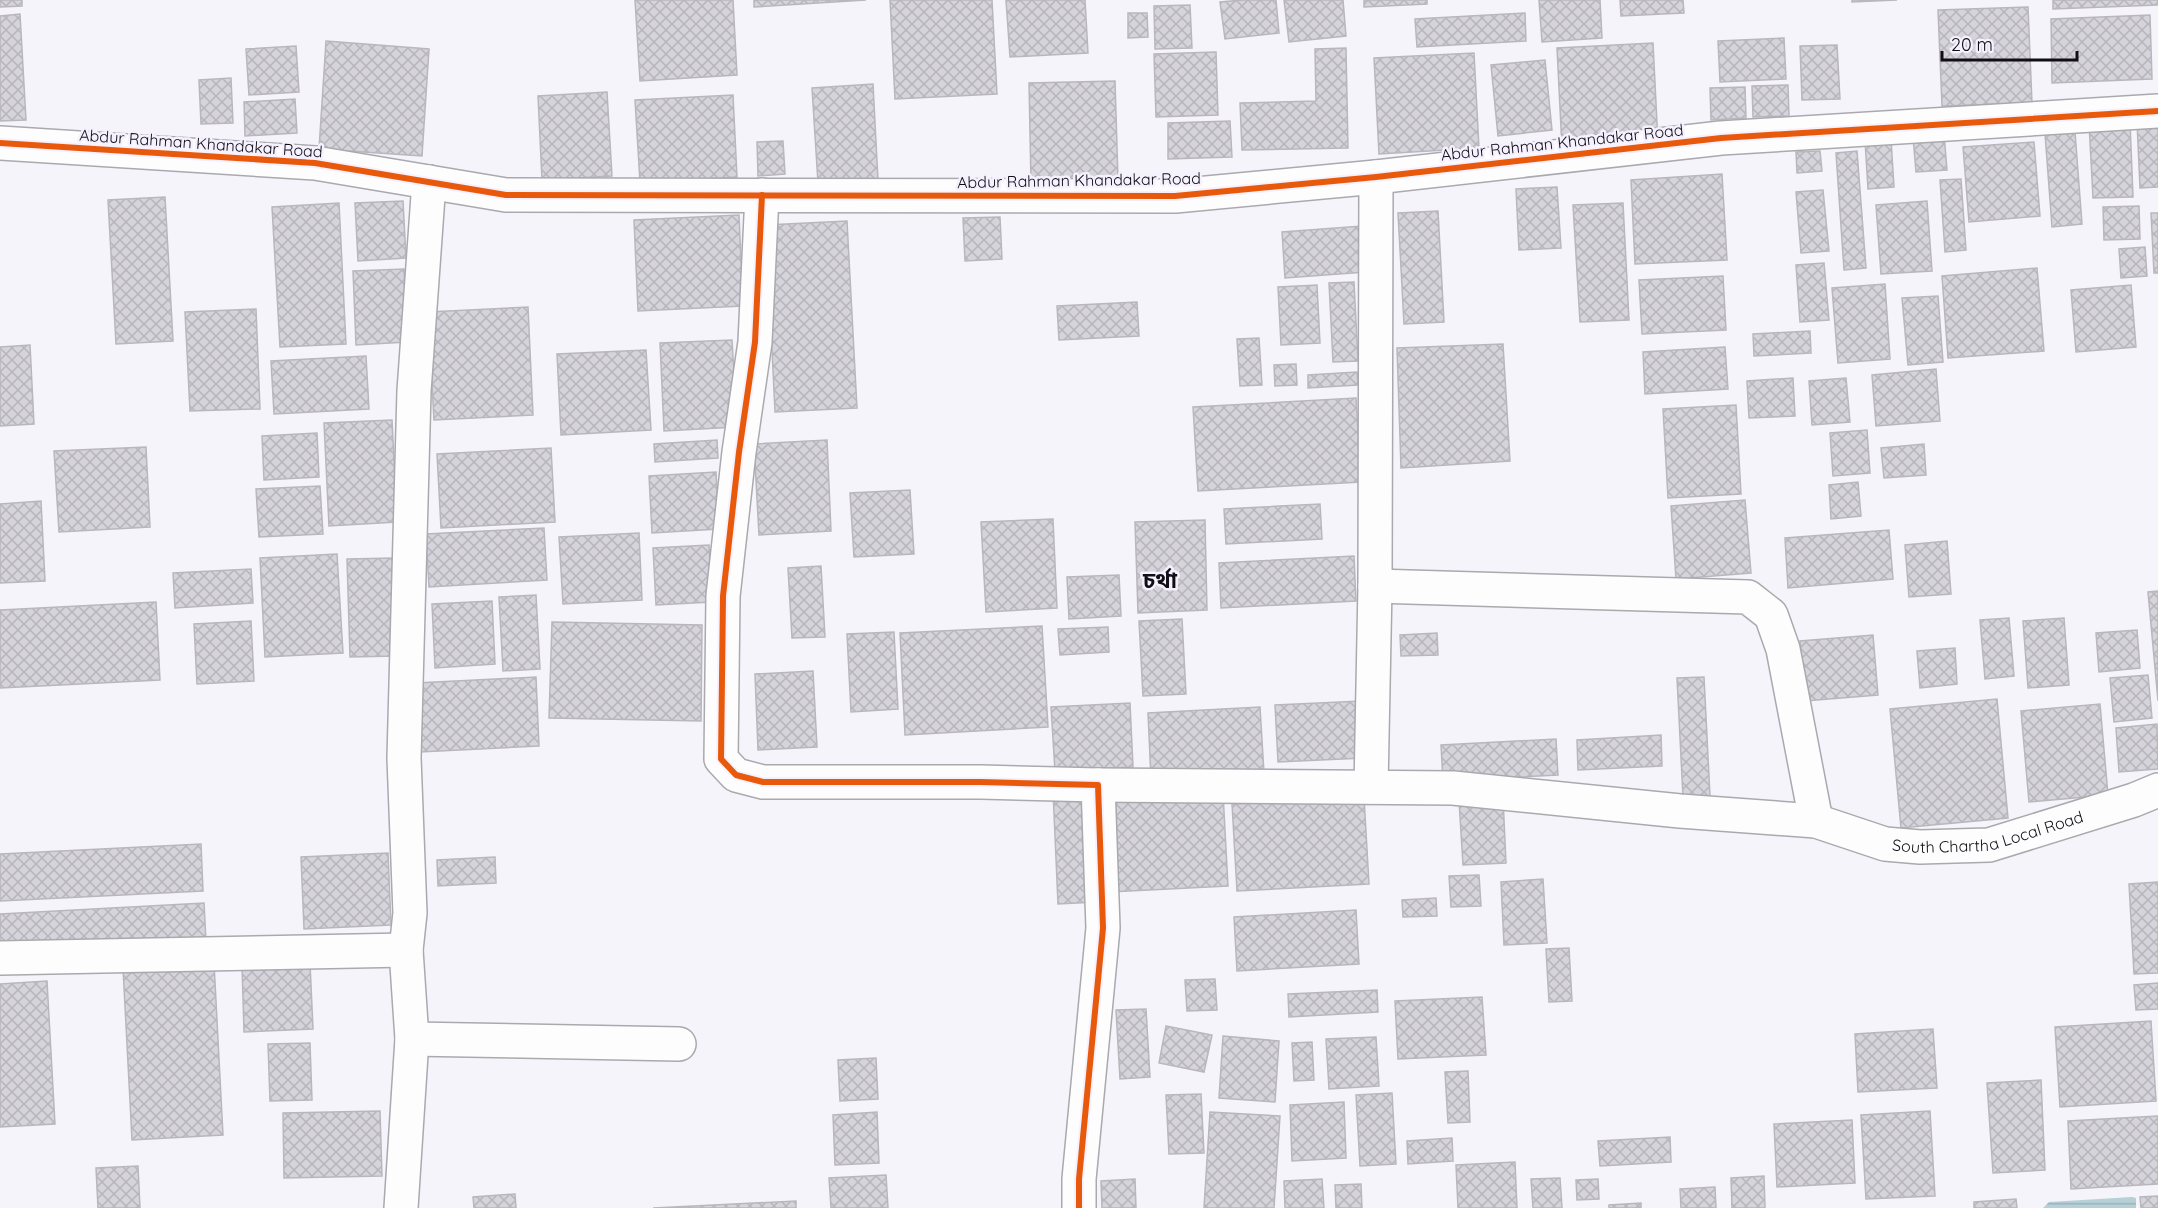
<svg xmlns="http://www.w3.org/2000/svg" width="2158" height="1208" viewBox="0 0 2158 1208" font-family="Quicksand,'Noto Sans Bengali',sans-serif">
<style>
.water{fill:url(#water-rules)}
.building{fill:url(#building-cross-hatch);stroke:#b9b7bd;stroke-width:1.5}
.lines{fill:none;stroke-linecap:round;stroke-linejoin:round}
.minor-casing{stroke:#aaa9ae;stroke-width:36}
.minor{stroke:#fefdfe;stroke-width:33}
.cycleway-casing{stroke:#f5f1fe;stroke-width:10}
.cycleway{stroke:#e8590c;stroke-width:6}
.labels{text-anchor:middle;dominant-baseline:central;stroke-width:5;stroke-linejoin:round;paint-order:stroke}
.street-label{font-size:16px;fill:#110f15;stroke:#f5f1fe}
.district-label{font-size:22px;font-weight:bold;fill:#110f15;stroke:#f5f1fe}
</style>
<defs>
<pattern id="water-rules" width="6" height="5" patternUnits="userSpaceOnUse" patternTransform="scale(1.5)"><rect width="6" height="5" fill="#b5d1d7"/><path d="M0 2.5h6" fill="none" stroke="#9bb2b8"/></pattern>
<pattern id="building-cross-hatch" width="8" height="8" patternUnits="userSpaceOnUse" patternTransform="scale(1.5)"><rect width="8" height="8" fill="#d6d4db"/><path d="M0 0l8 8M0 8l8-8" fill="none" stroke="#b7b5bb"/></pattern>
</defs>
<rect width="100%" height="100%" fill="#f6f4fb"/>
<polygon class="water" points="2132,1197 2136,1198 2136,1208 2043,1208 2049,1202"/>
<g class="building">
<polygon points="0,0 22,0 22,6 0,7"/>
<polygon points="635,0 733,0 737,75 640,81"/>
<polygon points="754,0 866,0 754,7"/>
<polygon points="890,0 992,0 997,94 895,99"/>
<polygon points="1006,0 1085,0 1088,53 1010,57"/>
<polygon points="1242,0 1276,0 1279,33 1225,39 1220,2"/>
<polygon points="1284,0 1343,0 1346,36 1289,42"/>
<polygon points="1364,0 1427,0 1427,4 1364,7"/>
<polygon points="1539,0 1600,0 1602,38 1542,42"/>
<polygon points="1620,0 1683,0 1684,13 1621,16"/>
<polygon points="1852,0 1897,0 1852,2"/>
<polygon points="2053,0 2158,0 2158,5 2053,9"/>
<polygon points="1190,5 1192,48 1155,49 1154,6"/>
<polygon points="2028,7 2032,103 1942,106 1938,10"/>
<polygon points="1128,13 1147,13 1148,37 1128,38"/>
<polygon points="1525,13 1526,41 1417,47 1415,19"/>
<polygon points="20,14 26,120 0,121 0,16"/>
<polygon points="2150,15 2152,79 2052,83 2051,19"/>
<polygon points="1784,38 1786,79 1720,82 1718,41"/>
<polygon points="326,41 429,49 422,156 319,149"/>
<polygon points="1653,43 1658,143 1562,148 1557,48"/>
<polygon points="1837,45 1840,99 1802,100 1800,46"/>
<polygon points="296,46 299,92 249,95 246,49"/>
<polygon points="1346,48 1348,148 1242,150 1240,103 1316,101 1315,49"/>
<polygon points="1216,52 1218,115 1156,117 1154,54"/>
<polygon points="1474,53 1479,148 1379,154 1374,58"/>
<polygon points="1545,60 1552,130 1498,136 1491,65"/>
<polygon points="231,78 233,123 201,124 199,80"/>
<polygon points="1115,81 1118,179 1031,182 1029,83"/>
<polygon points="873,84 878,180 818,183 812,88"/>
<polygon points="1788,85 1789,116 1753,117 1752,86"/>
<polygon points="1745,87 1746,118 1711,120 1710,88"/>
<polygon points="607,92 612,176 542,180 538,96"/>
<polygon points="733,95 737,177 640,182 635,100"/>
<polygon points="295,99 297,133 245,136 244,102"/>
<polygon points="1230,121 1232,157 1168,159 1168,123"/>
<polygon points="2158,121 2158,187 2140,188 2137,122"/>
<polygon points="2130,122 2133,197 2093,198 2089,123"/>
<polygon points="2075,132 2082,224 2052,227 2045,134"/>
<polygon points="1944,134 1947,170 1916,172 1913,137"/>
<polygon points="1891,139 1894,187 1868,189 1865,141"/>
<polygon points="783,141 785,174 758,176 757,142"/>
<polygon points="2034,142 2040,216 1969,222 1963,147"/>
<polygon points="1820,151 1822,171 1797,173 1796,152"/>
<polygon points="1857,151 1866,268 1844,270 1836,153"/>
<polygon points="1722,174 1727,260 1635,264 1631,180"/>
<polygon points="1961,179 1966,250 1945,252 1940,180"/>
<polygon points="1557,187 1561,248 1519,250 1516,189"/>
<polygon points="1823,190 1829,251 1801,253 1796,192"/>
<polygon points="165,197 173,341 116,344 108,200"/>
<polygon points="403,201 406,258 358,261 355,203"/>
<polygon points="1927,201 1932,271 1881,274 1876,205"/>
<polygon points="339,203 346,344 280,347 272,207"/>
<polygon points="1623,203 1629,320 1580,322 1573,205"/>
<polygon points="2139,206 2140,239 2104,240 2103,207"/>
<polygon points="1438,211 1444,322 1404,324 1398,213"/>
<polygon points="2151,213 2158,213 2158,273 2154,273"/>
<polygon points="739,215 743,306 638,311 634,220"/>
<polygon points="1000,217 1002,259 965,261 963,218"/>
<polygon points="847,221 857,408 775,412 766,225"/>
<polygon points="1362,226 1366,272 1285,278 1282,232"/>
<polygon points="2145,247 2147,276 2121,278 2119,249"/>
<polygon points="1824,263 1829,320 1800,322 1796,265"/>
<polygon points="2037,268 2044,351 1948,358 1942,276"/>
<polygon points="404,269 407,342 356,345 353,271"/>
<polygon points="1723,276 1726,330 1642,334 1639,280"/>
<polygon points="1354,282 1358,361 1333,362 1329,283"/>
<polygon points="1885,284 1890,359 1838,363 1832,288"/>
<polygon points="1317,285 1320,343 1281,345 1278,287"/>
<polygon points="2131,285 2136,347 2076,352 2071,290"/>
<polygon points="1938,296 1943,362 1908,365 1902,298"/>
<polygon points="1137,302 1139,336 1059,340 1057,306"/>
<polygon points="528,307 533,415 434,420 428,312"/>
<polygon points="256,309 260,409 190,411 185,312"/>
<polygon points="1810,331 1811,353 1754,356 1753,334"/>
<polygon points="1259,338 1262,385 1240,386 1237,339"/>
<polygon points="732,340 737,427 664,431 660,343"/>
<polygon points="1503,344 1510,461 1401,468 1397,348"/>
<polygon points="30,345 34,424 0,426 0,347"/>
<polygon points="1725,347 1728,389 1645,394 1643,352"/>
<polygon points="646,350 651,430 561,435 557,354"/>
<polygon points="366,356 369,409 274,414 271,361"/>
<polygon points="1296,364 1297,385 1275,386 1274,365"/>
<polygon points="1936,369 1940,421 1876,426 1872,375"/>
<polygon points="1357,372 1358,385 1308,388 1308,375"/>
<polygon points="1793,378 1795,416 1749,418 1747,381"/>
<polygon points="1846,378 1850,422 1812,425 1809,381"/>
<polygon points="1356,398 1361,482 1198,491 1193,407"/>
<polygon points="1736,405 1741,494 1668,498 1663,409"/>
<polygon points="392,420 397,522 329,526 324,423"/>
<polygon points="1867,430 1870,473 1833,476 1830,433"/>
<polygon points="317,433 319,477 264,480 262,436"/>
<polygon points="717,440 718,458 655,462 654,444"/>
<polygon points="827,440 831,531 759,535 754,444"/>
<polygon points="1924,444 1926,475 1884,478 1881,448"/>
<polygon points="146,447 150,527 59,532 54,451"/>
<polygon points="551,448 555,522 441,528 437,454"/>
<polygon points="716,472 719,529 652,533 649,476"/>
<polygon points="1858,482 1861,516 1831,519 1829,485"/>
<polygon points="320,486 323,534 259,537 256,489"/>
<polygon points="910,490 914,554 854,557 850,493"/>
<polygon points="1745,500 1751,573 1676,579 1671,506"/>
<polygon points="41,501 45,581 0,583 0,504"/>
<polygon points="1320,504 1322,539 1226,544 1224,509"/>
<polygon points="1053,519 1057,608 986,612 981,522"/>
<polygon points="1205,520 1207,610 1138,613 1135,522"/>
<polygon points="544,528 547,580 429,587 426,534"/>
<polygon points="1889,530 1893,579 1788,588 1785,538"/>
<polygon points="639,533 642,600 563,604 559,537"/>
<polygon points="1947,541 1951,594 1909,597 1905,545"/>
<polygon points="709,545 712,602 656,605 653,548"/>
<polygon points="337,554 343,653 265,657 260,558"/>
<polygon points="1354,556 1356,601 1221,608 1219,563"/>
<polygon points="394,558 396,656 350,657 347,559"/>
<polygon points="821,566 825,637 792,638 788,568"/>
<polygon points="251,569 253,603 175,608 173,573"/>
<polygon points="1119,575 1121,616 1069,619 1067,577"/>
<polygon points="2158,591 2158,701 2148,592"/>
<polygon points="536,595 540,669 503,671 499,597"/>
<polygon points="492,601 495,664 435,668 432,604"/>
<polygon points="156,602 160,680 0,688 0,610"/>
<polygon points="2009,618 2014,676 1985,679 1980,620"/>
<polygon points="2064,618 2069,685 2028,688 2023,621"/>
<polygon points="1182,619 1186,694 1143,696 1139,621"/>
<polygon points="251,621 254,681 197,684 194,624"/>
<polygon points="552,622 702,625 701,721 549,718"/>
<polygon points="1042,626 1048,727 905,735 900,633"/>
<polygon points="1108,627 1109,652 1060,655 1058,629"/>
<polygon points="2137,630 2140,668 2099,672 2096,633"/>
<polygon points="894,632 898,709 851,712 847,634"/>
<polygon points="1437,633 1438,655 1401,656 1400,635"/>
<polygon points="1873,635 1878,695 1805,701 1800,641"/>
<polygon points="1955,648 1957,684 1920,688 1917,651"/>
<polygon points="813,671 817,747 758,750 755,674"/>
<polygon points="2148,675 2152,718 2114,722 2110,678"/>
<polygon points="536,677 539,746 420,752 416,683"/>
<polygon points="1704,677 1710,796 1683,797 1677,678"/>
<polygon points="1997,699 2008,818 1901,828 1890,709"/>
<polygon points="1361,701 1364,758 1278,762 1275,705"/>
<polygon points="1130,703 1133,767 1055,771 1051,707"/>
<polygon points="2100,704 2108,795 2029,802 2021,711"/>
<polygon points="1260,707 1264,773 1151,779 1148,713"/>
<polygon points="2157,724 2158,769 2119,772 2116,728"/>
<polygon points="1661,735 1662,766 1578,770 1577,740"/>
<polygon points="1556,739 1558,775 1443,781 1441,745"/>
<polygon points="1091,789 1097,902 1058,904 1053,791"/>
<polygon points="1223,793 1228,886 1110,892 1105,799"/>
<polygon points="1364,797 1369,884 1237,891 1232,804"/>
<polygon points="1503,798 1506,863 1463,865 1459,801"/>
<polygon points="201,844 203,891 0,901 0,854"/>
<polygon points="388,853 391,925 304,929 301,857"/>
<polygon points="495,857 496,883 438,886 437,860"/>
<polygon points="1479,875 1481,906 1451,907 1449,876"/>
<polygon points="1543,879 1547,943 1504,945 1501,882"/>
<polygon points="2158,882 2158,973 2134,974 2129,884"/>
<polygon points="1436,898 1437,916 1403,917 1402,900"/>
<polygon points="204,903 206,941 0,951 0,914"/>
<polygon points="1356,910 1359,964 1237,971 1234,917"/>
<polygon points="1569,948 1572,1001 1549,1002 1546,949"/>
<polygon points="214,963 223,1135 132,1140 123,968"/>
<polygon points="310,963 313,1029 244,1032 242,966"/>
<polygon points="1215,979 1217,1010 1187,1011 1185,980"/>
<polygon points="47,981 55,1124 0,1127 0,984"/>
<polygon points="2158,983 2158,1009 2136,1010 2134,985"/>
<polygon points="1377,990 1378,1012 1289,1017 1288,994"/>
<polygon points="1482,997 1486,1055 1398,1059 1395,1001"/>
<polygon points="1146,1009 1150,1077 1120,1079 1116,1010"/>
<polygon points="2151,1021 2156,1101 2060,1107 2055,1027"/>
<polygon points="1166,1026 1212,1035 1204,1072 1159,1063"/>
<polygon points="1933,1029 1937,1088 1858,1092 1855,1034"/>
<polygon points="1223,1036 1279,1041 1275,1102 1219,1098"/>
<polygon points="1376,1037 1379,1086 1329,1089 1326,1039"/>
<polygon points="1312,1042 1314,1080 1294,1081 1292,1043"/>
<polygon points="310,1043 312,1100 270,1101 268,1044"/>
<polygon points="876,1058 878,1099 840,1101 838,1060"/>
<polygon points="1468,1071 1470,1122 1448,1123 1445,1072"/>
<polygon points="2041,1080 2045,1170 1993,1173 1987,1083"/>
<polygon points="1392,1093 1396,1164 1360,1166 1356,1095"/>
<polygon points="1201,1094 1204,1153 1169,1154 1166,1095"/>
<polygon points="1344,1102 1346,1158 1292,1161 1290,1105"/>
<polygon points="380,1111 382,1176 284,1178 283,1113"/>
<polygon points="1930,1111 1935,1196 1866,1199 1861,1115"/>
<polygon points="877,1112 879,1163 835,1165 833,1115"/>
<polygon points="1210,1112 1280,1116 1274,1208 1204,1208"/>
<polygon points="2158,1116 2158,1184 2071,1189 2068,1121"/>
<polygon points="1852,1120 1855,1183 1777,1187 1774,1124"/>
<polygon points="1670,1137 1671,1162 1600,1166 1598,1141"/>
<polygon points="1452,1138 1453,1161 1408,1164 1407,1141"/>
<polygon points="1515,1162 1517,1208 1458,1208 1456,1165"/>
<polygon points="138,1166 140,1208 98,1208 96,1168"/>
<polygon points="886,1175 888,1208 831,1208 829,1178"/>
<polygon points="1764,1176 1765,1208 1732,1208 1731,1178"/>
<polygon points="1560,1178 1562,1208 1533,1208 1531,1179"/>
<polygon points="1135,1179 1136,1208 1102,1208 1101,1181"/>
<polygon points="1322,1179 1324,1208 1285,1208 1284,1181"/>
<polygon points="1598,1179 1599,1199 1577,1200 1576,1180"/>
<polygon points="1361,1184 1362,1208 1336,1208 1335,1185"/>
<polygon points="1715,1187 1716,1208 1681,1208 1680,1189"/>
<polygon points="515,1194 516,1208 474,1208 473,1197"/>
<polygon points="2158,1196 2158,1208 2141,1208 2140,1197"/>
<polygon points="2016,1199 2017,1208 1974,1208 1974,1202"/>
<polygon points="796,1201 796,1208 653,1208"/>
<polygon points="1641,1203 1641,1208 1609,1208 1609,1205"/>
</g>
<g class="lines">
<g class="minor-casing">
<g id="minor">
<polyline points="0,143 315,163 506,195 1175,196 1376,177 1721,138 2158,111"/>
<polyline points="762,195 755,342 739,452 723,596 721,759 736,775 763,782 981,782 1098,785 1103,928 1079,1179 1079,1208"/>
<polyline points="1375,586 1748,597 1771,615 1783,649 1816,821"/>
<path id="s1" d="M1098 785 1453 788 1680 811 1816 821 1885 844 1920 847 1989 845 2134 800 2158 790"/>
<polyline points="1371,787 1375,586 1376,177"/>
<polyline points="0,958 406,950"/>
<polyline points="412,1039 679,1044"/>
<polyline points="401,1208 412,1039 406,950 410,913 404,758 414,391 429,182"/>
</g>
</g>
<use href="#minor" class="minor"/>
<g class="cycleway-casing">
<g id="cycleway">
<polyline points="0,143 315,163 506,195 1175,196 1376,177 1721,138 2158,111"/>
<polyline points="762,195 755,342 739,452 723,596 721,759 736,775 763,782 981,782 1098,785 1103,928 1079,1179 1079,1208"/>
</g>
</g>
<use href="#cycleway" class="cycleway"/>
</g>
<g class="labels">
<g class="street-label">
<text transform="translate(1562 142) rotate(-6)">Abdur Rahman Khandakar Road</text>
<text transform="translate(201 143) rotate(4)">Abdur Rahman Khandakar Road</text>
<text transform="translate(1079 180) rotate(-1)">Abdur Rahman Khandakar Road</text>
<text stroke="none"><textPath href="#s1" startOffset="897">South Chartha Local Road</textPath></text>
</g>
<g class="district-label">
<text x="1160" y="580">চর্থা</text>
</g>
</g>
<path d="M1942 51v9h135v-9" fill="none" stroke="#110f15" stroke-width="3"/>
<text x="1951" y="51" font-size="18" fill="#110f15" stroke="#f5f1fe" stroke-width="4.5" paint-order="stroke">20 m</text>
</svg>
